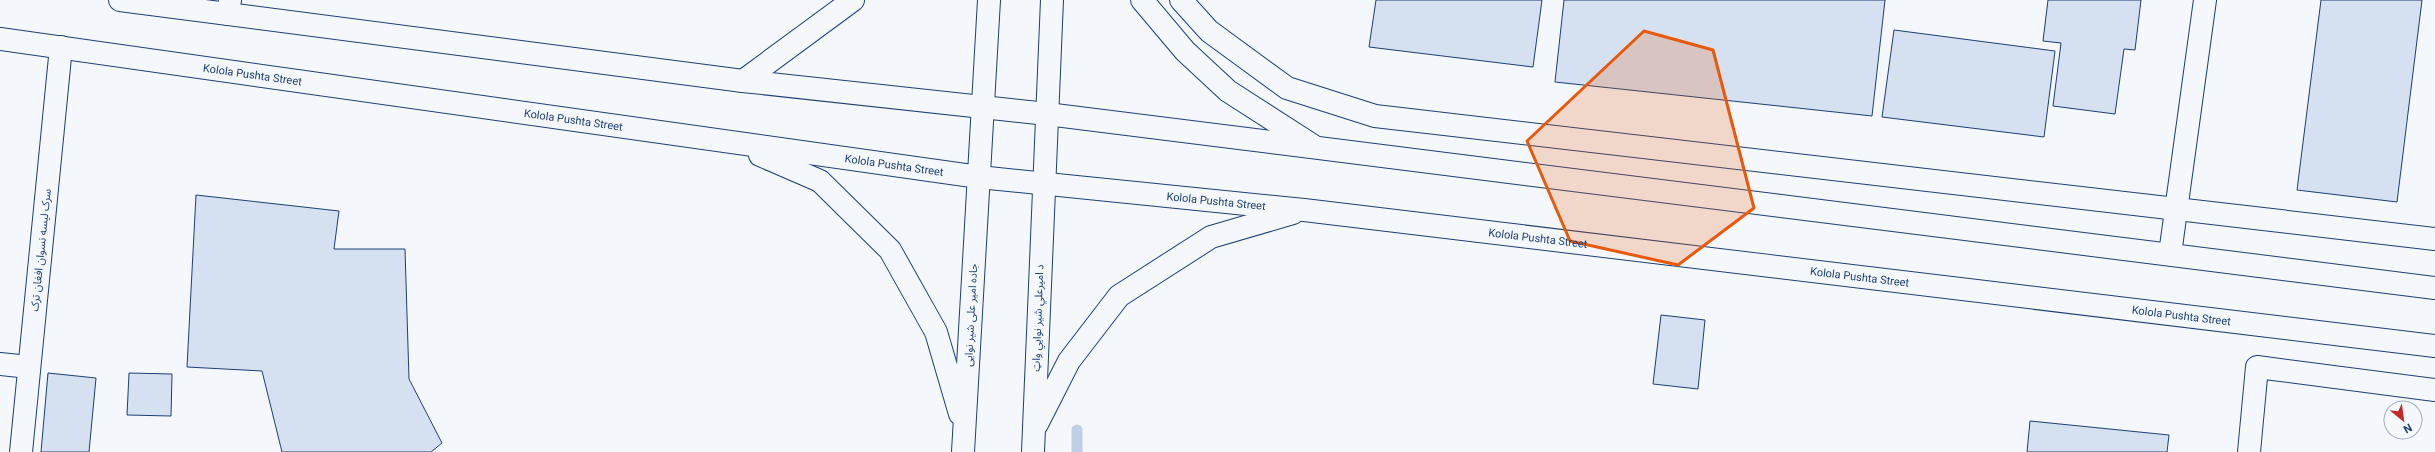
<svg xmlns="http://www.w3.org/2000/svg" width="2435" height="452" viewBox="0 0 2435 452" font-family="Roboto,'Noto Sans Arabic',sans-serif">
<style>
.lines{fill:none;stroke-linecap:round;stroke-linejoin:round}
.stream{stroke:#bed0e5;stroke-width:11}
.building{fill:#d5e0f0;stroke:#1d3f73}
.minor-casing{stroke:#1d3f73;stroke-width:24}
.major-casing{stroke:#1d3f73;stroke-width:24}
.minor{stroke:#f4f7fb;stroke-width:22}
.major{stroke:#f4f7fb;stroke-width:22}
.marked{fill:#e8590c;fill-opacity:0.2;stroke:#e8590c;stroke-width:3;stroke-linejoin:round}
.labels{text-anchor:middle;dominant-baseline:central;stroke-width:3;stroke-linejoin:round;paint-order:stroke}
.street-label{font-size:11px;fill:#1d3f73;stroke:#f4f7fb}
</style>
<rect width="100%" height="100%" fill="#f4f7fb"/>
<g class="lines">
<polyline class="stream" points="1077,452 1077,430"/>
</g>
<g class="building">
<polygon points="1376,0 1542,0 1533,67 1369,47"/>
<polygon points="1564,0 1885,0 1872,116 1555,82"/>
<polygon points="2048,0 2141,0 2135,50 2124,49 2115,114 2053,106 2061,43 2043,41"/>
<polygon points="2321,0 2422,0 2397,202 2297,190"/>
<polygon points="1894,30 2055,51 2044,137 1882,117"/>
<polygon points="196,195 339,211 334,249 405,249 409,379 442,443 431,452 282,452 262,371 187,367"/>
<polygon points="1661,315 1705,320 1698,389 1653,384"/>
<polygon points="48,373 96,378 89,452 41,452"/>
<polygon points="129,373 172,374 171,416 127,415"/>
<polygon points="2030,421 2169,435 2167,452 2027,452"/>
</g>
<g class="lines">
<g class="minor-casing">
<g id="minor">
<polyline points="1181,0 1209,31 1287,88 1375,116 2435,239"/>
<polyline points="228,14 230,0"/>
<polyline points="2170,254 2205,0"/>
<polyline points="0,364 29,367"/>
<polyline points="21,452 61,47"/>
<polyline points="2249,452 2257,367 2435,390"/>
</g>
</g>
<g class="major-casing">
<g id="major">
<polyline points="120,0 743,81 1047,114 2435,288"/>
<polyline points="1142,0 1185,51 1228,91 1312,145"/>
<path id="s1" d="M0 39 979 177 1304 210 2435 346"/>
<polyline points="743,81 853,0"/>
<polyline points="760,155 820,181 890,250 936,332 960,414"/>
<polyline points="1037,424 1069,361 1119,296 1211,237 1293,213"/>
<polyline points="963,452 989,0"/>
<polyline points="1033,452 1052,0"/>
</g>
</g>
<use href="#minor" class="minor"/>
<use href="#major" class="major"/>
</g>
<path class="marked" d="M1644 31 1713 50 1754 208 1678 265 1570 241 1527 141Z"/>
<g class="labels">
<g class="street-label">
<text stroke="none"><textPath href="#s1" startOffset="255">Kolola Pushta Street</textPath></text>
<text stroke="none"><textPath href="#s1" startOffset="579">Kolola Pushta Street</textPath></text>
<text stroke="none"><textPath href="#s1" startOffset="903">Kolola Pushta Street</textPath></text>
<text stroke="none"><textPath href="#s1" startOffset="1227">Kolola Pushta Street</textPath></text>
<text stroke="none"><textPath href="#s1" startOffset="1551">Kolola Pushta Street</textPath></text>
<text transform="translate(41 250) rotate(-84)">سرک لیسه نسوان افغان‌ ترک</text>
<text stroke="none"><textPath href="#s1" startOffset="1875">Kolola Pushta Street</textPath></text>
<text transform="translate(971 315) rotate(-87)">جاده امیر علی شیر نوایی</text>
<text stroke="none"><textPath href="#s1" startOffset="2199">Kolola Pushta Street</textPath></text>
<text transform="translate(1038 318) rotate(-88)">د امیرعلي شیر نوايي واټ</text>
</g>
</g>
<g transform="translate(2403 420) rotate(151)"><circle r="19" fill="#f4f7fb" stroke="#9eadc5"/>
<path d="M0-3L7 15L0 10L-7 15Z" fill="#c62828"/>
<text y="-6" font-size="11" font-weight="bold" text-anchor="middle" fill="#1d3f73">N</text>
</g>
</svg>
